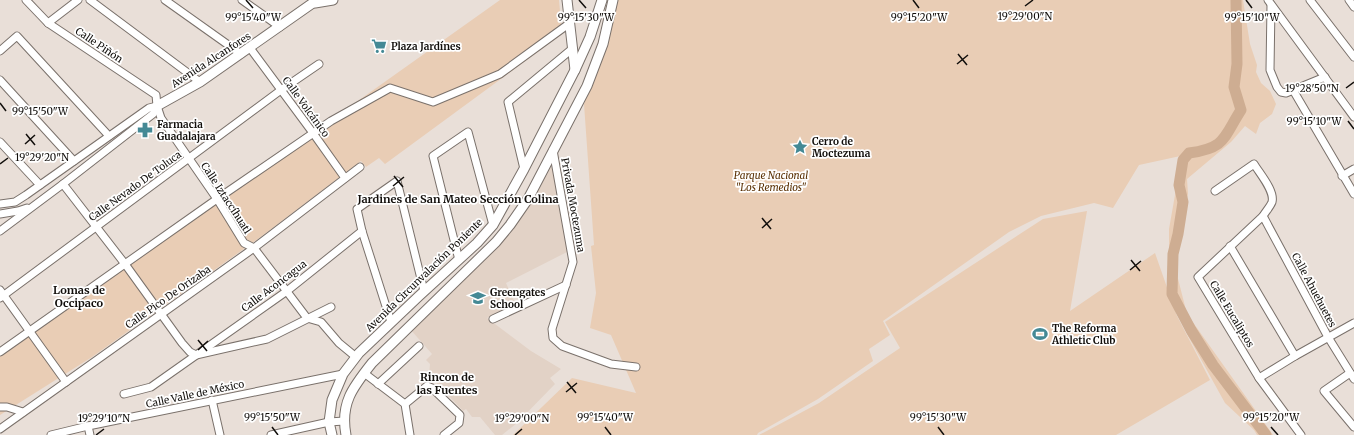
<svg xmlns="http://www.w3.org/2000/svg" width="1354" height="435" viewBox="0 0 1354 435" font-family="Merriweather,serif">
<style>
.built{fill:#e2d2c6}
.green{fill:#e9cdb5}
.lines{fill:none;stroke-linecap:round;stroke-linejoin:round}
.river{stroke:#cead92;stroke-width:11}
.minor-casing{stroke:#7a716b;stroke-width:9}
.major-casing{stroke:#7a716b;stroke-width:11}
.minor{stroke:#fff;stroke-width:7}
.major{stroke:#fff;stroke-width:9}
.ticks{fill:none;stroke:#120f0c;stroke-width:1.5}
.labels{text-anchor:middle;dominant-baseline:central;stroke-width:3.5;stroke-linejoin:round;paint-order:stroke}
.street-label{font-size:10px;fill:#120f0c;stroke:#fff}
.poi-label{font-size:10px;font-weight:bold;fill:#120f0c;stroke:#fff;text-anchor:start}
.park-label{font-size:10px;font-style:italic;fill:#582e00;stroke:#fff}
.neighbourhood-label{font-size:11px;font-weight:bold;fill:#120f0c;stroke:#fff}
.ticks-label{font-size:10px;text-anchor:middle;fill:#120f0c;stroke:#fff;stroke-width:3.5;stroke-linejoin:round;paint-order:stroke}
</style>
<rect width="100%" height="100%" fill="#e9dfd8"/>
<polygon class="built" points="548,167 554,168 567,252 506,283 515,303 487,318 531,351 561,369 550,378 555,384 517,423 502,435 495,435 480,417 472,417 466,409 463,411 429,375 430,364 426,360 432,354 410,329 485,260 499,245"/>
<g class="green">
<polygon points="500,0 559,0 562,34 385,164 379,158 366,167 361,161 262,236 92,357 0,415 0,355"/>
<polygon points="618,0 1243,0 1250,44 1257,65 1256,72 1261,83 1270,91 1276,104 1272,114 1260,123 1256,134 1245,126 1231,142 1187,179 1188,194 1183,217 1176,271 1187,314 1273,435 1257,435 1254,430 1225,403 1188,336 1169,290 1169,229 1175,195 1176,175 1185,155 1139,165 1113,208 1094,203 1041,216 1009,232 883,321 890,335 869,349 873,361 818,399 758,433 757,435 513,435 572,378 636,393 611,335 590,328 596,293 591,246 594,245 584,104"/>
<polygon points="1087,211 1070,311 1155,253 1177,316 1210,380 1116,435 759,435 819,403 900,348 885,322 1043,219"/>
</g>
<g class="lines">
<path class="river" d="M1236 0 1237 64 1234 87 1241 110C1223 138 1226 148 1189 153L1183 160 1179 185 1183 202 1178 234 1173 254 1172 294 1191 330 1213 365 1266 435"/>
<g class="minor-casing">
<g id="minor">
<polyline points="26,0 48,23 156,95 157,106 161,118 217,199 244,243 254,248 307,318 321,322 339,343 356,357"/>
<polyline points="90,0 200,82"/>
<polyline points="165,0 241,54"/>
<polyline points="242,0 280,27"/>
<polyline points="1268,0 1354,117"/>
<polyline points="1310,0 1354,57"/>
<polyline points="1349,0 1354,7"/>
<polyline points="1271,5 1270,70 1277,87 1281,92 1286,93 1325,77"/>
<polyline points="48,23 78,0"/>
<polyline points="250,48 313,133 345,178"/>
<polyline points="0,51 17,36 109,136"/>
<polyline points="0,80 74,161"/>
<polyline points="1293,90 1354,194"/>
<polyline points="0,142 40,185"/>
<polyline points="553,150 573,262 552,329 553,338 562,346 611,364 636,367"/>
<polyline points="524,169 508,102 572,49"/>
<polyline points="1342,176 1354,169"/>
<polyline points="63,184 125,264 182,343 190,352 196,355 267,339 331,307"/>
<path d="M1215 191 1254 164C1260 174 1275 191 1272 202 1270 207 1266 211 1263 216L1198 277 1259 378 1301 435"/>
<polyline points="0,204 15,202 26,195 149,108 157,106"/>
<polyline points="0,214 18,211 27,208"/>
<polyline points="1263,216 1328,337 1354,379"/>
<polyline points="0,231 63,184 153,114 157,106"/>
<polyline points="1230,246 1295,356"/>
<polyline points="459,260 433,156 468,132 493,225"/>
<polyline points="0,290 66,382"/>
<polyline points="0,298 281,90 319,64"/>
<polyline points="493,319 566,285"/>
<polyline points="391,322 362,231 357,209 397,181 424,291"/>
<polyline points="0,352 217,199 331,121 390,88 433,102 500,74 570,23"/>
<polyline points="364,373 405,404 410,435"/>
<polyline points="1350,373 1324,391 1354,427"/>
<polyline points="1259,378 1295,356 1354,323"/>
<polyline points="378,384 419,346"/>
<polyline points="124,394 151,387 287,291 362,231"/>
<polyline points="212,400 220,435"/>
<polyline points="405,404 427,386 432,388 460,415 459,423 444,435"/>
<polyline points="0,407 7,407 23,412"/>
<polyline points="88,426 90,435"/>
<polyline points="0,429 254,248 360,167"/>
<polyline points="51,435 88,426 343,374"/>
<polyline points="271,435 329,422 344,421"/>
</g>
</g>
<g class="major-casing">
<g id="major">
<polyline points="567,0 575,70"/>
<polyline points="315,3 333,0"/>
<polyline points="157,106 200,82 317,0"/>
<polyline points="332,435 329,422 332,400 343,374 359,353 419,296 477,243 493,225 524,169 575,70 590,37 602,0"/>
<path d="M346 435C340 403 353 387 372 363L496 242 510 225 528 199 587 86 603 44 613 0"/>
</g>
</g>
<use href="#minor" class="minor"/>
<use href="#major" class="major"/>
</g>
<path class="ticks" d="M246 0 253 8M579 0 586 8M913 0 919 8M1246 0 1252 8M1025 6 1033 0M958 54 967 65M957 64 968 55M1346 88 1354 82M0 103 6 111M1348 121 1354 129M26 134 35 145M25 144 35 135M0 164 8 158M394 176 403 187M393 186 404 177M762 218 771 229M762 228 772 219M1131 260 1140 271M1130 270 1141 261M198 340 207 351M198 350 208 341M567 382 576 393M566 392 577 383M272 427 278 435M605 427 611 435M938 427 944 435M1271 427 1278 435M96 435 104 429M515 435 522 429"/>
<defs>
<g id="supermarket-bare" transform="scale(1.2)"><path d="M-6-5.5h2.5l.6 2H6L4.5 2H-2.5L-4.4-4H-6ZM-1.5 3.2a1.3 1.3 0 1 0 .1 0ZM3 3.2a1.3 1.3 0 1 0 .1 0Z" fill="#448995" stroke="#fff" stroke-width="2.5" paint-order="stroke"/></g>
<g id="pharmacy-bare" transform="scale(1.2)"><path d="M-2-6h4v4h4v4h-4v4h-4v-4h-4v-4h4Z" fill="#448995" stroke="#fff" stroke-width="2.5" paint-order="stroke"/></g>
<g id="sight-bare" transform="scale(1.2)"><path d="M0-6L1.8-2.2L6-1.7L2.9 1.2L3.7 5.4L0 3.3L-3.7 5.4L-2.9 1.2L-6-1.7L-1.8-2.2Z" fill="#448995" stroke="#fff" stroke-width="2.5" paint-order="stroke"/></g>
<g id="school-bare" transform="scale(1.2)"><path d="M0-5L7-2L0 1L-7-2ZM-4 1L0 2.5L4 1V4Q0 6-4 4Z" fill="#448995" stroke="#fff" stroke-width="2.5" paint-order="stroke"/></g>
<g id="stadium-bare" transform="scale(1.2)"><path d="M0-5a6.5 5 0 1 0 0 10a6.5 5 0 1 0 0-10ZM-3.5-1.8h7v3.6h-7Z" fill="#448995" stroke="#fff" stroke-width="2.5" paint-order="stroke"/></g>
</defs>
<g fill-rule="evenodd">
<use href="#supermarket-bare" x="379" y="46"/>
<use href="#pharmacy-bare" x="145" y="130"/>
<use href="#sight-bare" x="800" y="147"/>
<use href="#school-bare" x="478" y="298"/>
<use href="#stadium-bare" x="1040" y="334"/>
</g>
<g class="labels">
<g class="street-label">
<text transform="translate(99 45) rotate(34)">Calle Piñón</text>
<text transform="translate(211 60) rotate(-33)">Avenida Alcanfores</text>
<text transform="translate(306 107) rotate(54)">Calle Volcánico</text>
<text transform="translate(135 186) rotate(-36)">Calle Nevado De Toluca</text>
<text transform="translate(226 198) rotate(57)">Calle Iztaccíhuatl</text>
<text transform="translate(573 205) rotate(80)">Privada Moctezuma</text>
<text transform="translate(424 275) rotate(-44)">Avenida Circunvalación Poniente</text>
<text transform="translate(274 286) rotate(-37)">Calle Aconcagua</text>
<text transform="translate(1314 290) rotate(62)">Calle Ahuehuetes</text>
<text transform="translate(168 297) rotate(-35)">Calle Pico De Orizaba</text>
<text transform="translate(1232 314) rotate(59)">Calle Eucaliptos</text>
<text transform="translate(195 394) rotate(-12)">Calle Valle de México</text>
</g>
<g class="poi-label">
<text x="391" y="46">Plaza Jardínes</text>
<text x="157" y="124">Farmacia<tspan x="157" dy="12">Guadalajara</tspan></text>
<text x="812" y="141">Cerro de<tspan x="812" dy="12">Moctezuma</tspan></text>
<text x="490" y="292">Greengates<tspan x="490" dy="12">School</tspan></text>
<text x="1052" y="328">The Reforma<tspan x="1052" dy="12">Athletic Club</tspan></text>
</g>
<g class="park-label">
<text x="771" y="175">Parque Nacional<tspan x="771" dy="12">"Los Remedios"</tspan></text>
</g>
<g class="neighbourhood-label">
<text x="458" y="199">Jardines de San Mateo Sección Colina</text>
<text x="79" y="290">Lomas de<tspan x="79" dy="13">Occipaco</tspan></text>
<text x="447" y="377">Rincon de<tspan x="447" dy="13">las Fuentes</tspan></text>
</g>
</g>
<g class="ticks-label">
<text x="1025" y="20">19°29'00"N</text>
<text x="253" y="21">99°15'40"W</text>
<text x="586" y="21">99°15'30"W</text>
<text x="1252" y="21">99°15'10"W</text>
<text x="919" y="21">99°15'20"W</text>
<text x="1312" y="92">19°28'50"N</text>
<text x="40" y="115">99°15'50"W</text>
<text x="1314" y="125">99°15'10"W</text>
<text x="42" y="161">19°29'20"N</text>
<text x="272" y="421">99°15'50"W</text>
<text x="605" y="421">99°15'40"W</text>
<text x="938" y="421">99°15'30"W</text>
<text x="1271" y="421">99°15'20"W</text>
<text x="104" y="422">19°29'10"N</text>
<text x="522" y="422">19°29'00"N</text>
</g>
</svg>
